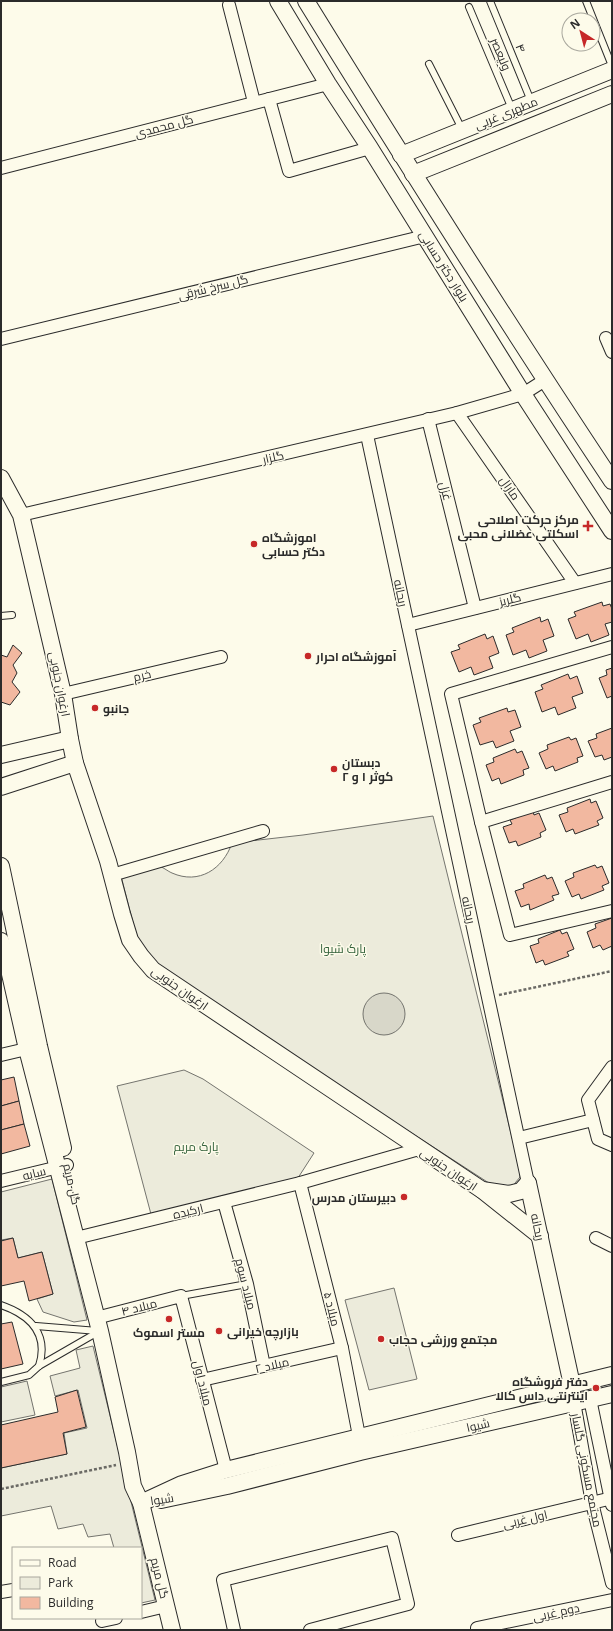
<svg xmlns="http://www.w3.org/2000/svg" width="613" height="1631" viewBox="0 0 613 1631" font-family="'Open Sans',Cairo,sans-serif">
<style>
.green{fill:#ecebdb;stroke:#74746e}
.water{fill:#d8d7c9;stroke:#74746e}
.building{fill:#f2b8a0;stroke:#2b2b2b}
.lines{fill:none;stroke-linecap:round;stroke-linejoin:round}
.lane-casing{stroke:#2b2b2b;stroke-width:8}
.street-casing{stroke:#2b2b2b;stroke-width:14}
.secondary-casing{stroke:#2b2b2b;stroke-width:18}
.path{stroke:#6a6964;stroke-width:2.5;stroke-dasharray:3 2;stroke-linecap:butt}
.lane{stroke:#fdfbea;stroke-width:6}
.street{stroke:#fdfbea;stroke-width:12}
.secondary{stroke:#fdfbea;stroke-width:16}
.poi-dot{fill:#c62828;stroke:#fdfbea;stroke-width:1.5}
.labels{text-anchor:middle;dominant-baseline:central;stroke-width:3;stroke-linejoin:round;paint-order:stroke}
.street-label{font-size:12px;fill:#2b2b2b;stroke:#fdfbea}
.poi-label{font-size:12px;font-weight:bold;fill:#2b2b2b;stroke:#fdfbea;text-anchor:start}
.park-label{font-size:12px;fill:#34623c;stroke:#fdfbea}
</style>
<rect width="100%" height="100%" fill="#fdfbea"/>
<g class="green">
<path d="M433 816 520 1170V1177L511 1188 492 1185 328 1079 162 969 138 942 120 872C131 870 144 866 156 866 161 865 167 871 172 873 199 885 223 869 232 843L303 835Z"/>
<polygon points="184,1070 203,1079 314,1153 296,1181 152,1218 117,1086"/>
<polygon points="52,1179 87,1320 74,1322 43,1312 37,1299 53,1294 42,1252 18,1258 13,1238 1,1240 1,1192"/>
<polygon points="394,1288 417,1379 369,1390 345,1300"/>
<polygon points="93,1346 155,1600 141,1603 141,1548 114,1548 110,1534 88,1537 83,1524 58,1529 51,1506 1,1516 1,1468 67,1454 64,1433 87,1428 78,1390 55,1396 50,1376 80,1368 76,1350"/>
<polygon points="27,1381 35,1415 1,1422 1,1387"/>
</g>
<circle class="water" cx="384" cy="1014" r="21"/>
<g class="building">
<polygon points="602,602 603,606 610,604 612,609 612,622 605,624 609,635 591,642 588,634 576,639 568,619 576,616 574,612"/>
<polygon points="540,617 541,622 548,619 554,636 543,640 547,651 529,658 526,650 513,655 506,635 514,632 512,628"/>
<polygon points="485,634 487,639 493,636 499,653 489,657 493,668 474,675 471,667 459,672 451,652 460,649 458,645"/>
<polygon points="13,645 22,653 13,665 17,673 12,682 20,692 10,705 1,702 1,655 7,657"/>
<polygon points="612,668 612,696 607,698 599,678 607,675 606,670"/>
<polygon points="568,674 570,679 577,676 583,693 572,697 576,708 558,715 555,707 542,712 535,692 543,689 541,685"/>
<polygon points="507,708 508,712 515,710 521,727 510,731 514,741 496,748 493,741 480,745 473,725 481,722 479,718"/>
<polygon points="612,728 612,757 604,760 602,755 595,757 588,741 597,738 596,734"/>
<polygon points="569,737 571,740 576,738 583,756 577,758 578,762 555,771 553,766 546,769 539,753 548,749 547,745"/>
<polygon points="515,749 517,753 522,751 529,768 523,770 524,775 501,784 499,778 492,781 486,765 494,762 493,758"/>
<polygon points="590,799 591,803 596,801 603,818 597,821 599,825 575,834 573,829 566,832 559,815 568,812 567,808"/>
<polygon points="533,811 534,815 539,813 546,830 540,833 541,837 518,846 516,841 509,843 503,827 512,824 510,820"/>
<polygon points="595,865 597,868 602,866 609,883 602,886 604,890 581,899 579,894 572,897 565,881 574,877 573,873"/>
<polygon points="545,875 547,879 552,877 559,894 552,896 554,900 530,910 529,904 521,907 515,891 524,888 523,884"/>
<polygon points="612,918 612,946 603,950 600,945 593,948 587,932 596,928 595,924"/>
<polygon points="560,930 562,934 567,932 574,949 567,952 569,956 545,965 543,960 536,963 530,946 539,943 538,939"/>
<polygon points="14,1077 19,1101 1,1106 1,1080"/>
<polygon points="19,1101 24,1124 1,1130 1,1106"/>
<polygon points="24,1124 30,1146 1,1154 1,1130"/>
<polygon points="13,1238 18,1258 42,1252 53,1294 29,1301 24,1281 1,1286 1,1241"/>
<polygon points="12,1322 23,1364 1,1369 1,1324"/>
<polygon points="77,1390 86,1427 63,1433 67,1454 1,1468 1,1425 58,1412 55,1397"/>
</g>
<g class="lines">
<g class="lane-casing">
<g id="lane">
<polyline points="490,1 531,101"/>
<polyline points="586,1 612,66"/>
<polyline points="469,7 512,109"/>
<polyline points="429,64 462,129"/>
<polyline points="1,616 12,615"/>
<polyline points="181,1296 247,1284"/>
<path d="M1 1305C30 1315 49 1334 39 1366"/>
<polyline points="36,1326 98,1331"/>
<polyline points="1,1382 29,1375 39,1366 98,1332"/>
</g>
</g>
<g class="street-casing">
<g id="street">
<polyline points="229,5 254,102"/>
<polyline points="269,99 289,171 370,148"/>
<polyline points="1,168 328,84"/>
<polyline points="606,338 612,352"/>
<polyline points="1,339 425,236"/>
<polyline points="457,413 575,583"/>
<polyline points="428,419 475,608"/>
<polyline points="367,435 528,1183"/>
<polyline points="21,515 457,413 523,394 545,380"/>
<polyline points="408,625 612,574"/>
<polyline points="612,647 451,694 481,822 510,935 612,911"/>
<polyline points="63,694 221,657"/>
<polyline points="481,822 612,782"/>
<polyline points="112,875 263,831"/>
<polyline points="1,1055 35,1047"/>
<polyline points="612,1067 588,1100 598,1139 612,1145"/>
<polyline points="519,1138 593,1120"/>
<polyline points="1,1181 67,1165"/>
<polyline points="300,1183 342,1348 359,1436"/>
<polyline points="224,1202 247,1284 264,1366"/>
<polyline points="76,1238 300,1183 419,1149"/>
<polyline points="596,1238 612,1246"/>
<polyline points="96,1318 181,1296 226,1470"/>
<polyline points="202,1380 342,1348"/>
<polyline points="590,1399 612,1505"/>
<polyline points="574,1402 592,1503 612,1583"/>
<polyline points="458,1535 612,1498"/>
<polyline points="1,1592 13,1590"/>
<polyline points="141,1612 166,1606"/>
<polyline points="102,1621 116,1618"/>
<polyline points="477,1628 612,1600"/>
<polyline points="234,1630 223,1580 392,1538 408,1604 310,1630"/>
</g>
</g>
<g class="secondary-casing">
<g id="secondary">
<polyline points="278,1 328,84 370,148 523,394 612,531"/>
<path d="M306 1C406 163 507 323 612 481"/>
<polyline points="401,155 612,70"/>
<polyline points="413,174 612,94"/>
<polyline points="1,478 21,515 63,694 70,739 75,763 108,861 122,914 130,940 141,956 153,970 482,1190 540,1236"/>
<polyline points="1,755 70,739"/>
<polyline points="1,787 75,763"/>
<polyline points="1,866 39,1046 63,1148"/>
<polyline points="1,941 10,974 27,1049 100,1331 127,1452 133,1486 141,1503 172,1630"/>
<polyline points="528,1183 572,1385"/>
<polyline points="482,1190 509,1194 521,1191 528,1183"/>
<polyline points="161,1500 227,1486 360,1452 612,1394"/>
<polyline points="141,1503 182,1484 226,1470 612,1375"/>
</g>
</g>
<g class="path">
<polyline points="499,995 612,971"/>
<polyline points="1,1489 116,1465"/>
</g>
<use href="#lane" class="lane"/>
<use href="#street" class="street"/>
<use href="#secondary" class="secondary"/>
</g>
<g class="poi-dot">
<path d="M586 520h4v4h4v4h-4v4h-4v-4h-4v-4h4z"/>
<circle cx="254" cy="544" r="4"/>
<circle cx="308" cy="656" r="4"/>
<circle cx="95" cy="708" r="4"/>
<circle cx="334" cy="769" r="4"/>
<circle cx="404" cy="1197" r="4"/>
<circle cx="169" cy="1319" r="4"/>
<circle cx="219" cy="1331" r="4"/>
<circle cx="381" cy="1339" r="4"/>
<circle cx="596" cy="1388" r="4"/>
</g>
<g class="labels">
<g class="street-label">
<text transform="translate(521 48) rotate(68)">۴</text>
<text transform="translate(501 54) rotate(67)">ولیعصر</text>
<text transform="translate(506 113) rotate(-22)">مطهری غربی</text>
<text transform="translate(164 126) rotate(-15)">گل محمدی</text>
<text transform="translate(444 266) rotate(58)">بلوار دکتر حسابی</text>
<text transform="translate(213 287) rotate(-14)">گل سرخ شرقی</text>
<text transform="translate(273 457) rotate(-13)">گلزار</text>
<text transform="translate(510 488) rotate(55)">مارال</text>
<text transform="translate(446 491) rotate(76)">غزل</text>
<text transform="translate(401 593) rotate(78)">ریحانه</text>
<text transform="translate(510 599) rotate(-14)">گلریز</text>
<text transform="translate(142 675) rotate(-13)">خرم</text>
<text transform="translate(60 684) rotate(79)">ارغوان جنوبی</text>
<text transform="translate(469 910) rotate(78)">ریحانه</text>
<text transform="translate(180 988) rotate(35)">ارغوان جنوبی</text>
<text transform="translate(449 1169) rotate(34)">ارغوان جنوبی</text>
<text transform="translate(34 1173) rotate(-14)">سایه</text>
<text transform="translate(72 1184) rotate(77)">گل مریم</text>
<text transform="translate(188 1211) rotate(-14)">ارکیده</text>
<text transform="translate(538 1227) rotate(78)">ریحانه</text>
<text transform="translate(246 1284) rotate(76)">میلاد سوم</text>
<text transform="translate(139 1307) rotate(-14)">میلاد ۴</text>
<text transform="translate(332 1309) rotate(76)">میلاد ۵</text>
<text transform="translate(272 1365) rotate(-13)">میلاد ۲</text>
<text transform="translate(203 1383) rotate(76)">میلاد اول</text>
<text transform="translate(478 1425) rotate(-13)">شیوا</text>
<text transform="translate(587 1470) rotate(79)">مجتمع مسکونی گلسار</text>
<text transform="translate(162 1499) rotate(-9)">شیوا</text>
<text transform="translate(525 1519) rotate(-13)">اول غربی</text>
<text transform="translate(160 1578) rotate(76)">گل مریم</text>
<text transform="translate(556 1612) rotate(-12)">دوم غربی</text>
</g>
<g class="poi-label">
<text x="579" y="519" text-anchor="end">مرکز حرکت اصلاحی<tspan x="579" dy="14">اسکلتی عضلانی محبی</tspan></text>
<text x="262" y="537">اموزشگاه<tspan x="262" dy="14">دکتر حسابی</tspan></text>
<text x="316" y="656">آموزشگاه احرار</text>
<text x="103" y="708">جانبو</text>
<text x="342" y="762">دبستان<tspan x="342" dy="14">کوثر ۱ و ۲</tspan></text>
<text x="396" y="1197" text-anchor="end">دبیرستان مدرس</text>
<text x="227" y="1331">بازارچه خیرانی</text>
<text x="169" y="1332" text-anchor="middle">مستر اسموک</text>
<text x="389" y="1339">مجتمع ورزشی حجاب</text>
<text x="588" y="1381" text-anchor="end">دفتر فروشگاه<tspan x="588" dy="14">اینترنتی داس کالا</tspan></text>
</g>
<g class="park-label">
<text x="343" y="948">پارک شیوا</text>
<text x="196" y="1146">پارک مریم</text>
</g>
</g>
<rect width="613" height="1631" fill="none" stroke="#2b2b2b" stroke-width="4"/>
<rect x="12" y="1547" width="130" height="72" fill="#fdfbea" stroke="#a9a89e"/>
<rect x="20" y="1560" width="20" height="6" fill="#fdfbea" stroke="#a9a89e"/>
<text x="48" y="1567" font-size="12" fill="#2b2b2b">Road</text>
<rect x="20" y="1577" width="20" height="12" fill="#ecebdb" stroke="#a9a89e"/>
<text x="48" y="1587" font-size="12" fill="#2b2b2b">Park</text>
<rect x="20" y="1597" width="20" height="12" fill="#f2b8a0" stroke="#a9a89e"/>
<text x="48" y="1607" font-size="12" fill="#2b2b2b">Building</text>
<g transform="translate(581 32) rotate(324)"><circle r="19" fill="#fdfbea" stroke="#a9a89e"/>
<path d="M0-3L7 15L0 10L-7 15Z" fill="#c62828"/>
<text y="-6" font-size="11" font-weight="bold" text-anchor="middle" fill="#2b2b2b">N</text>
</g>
</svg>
